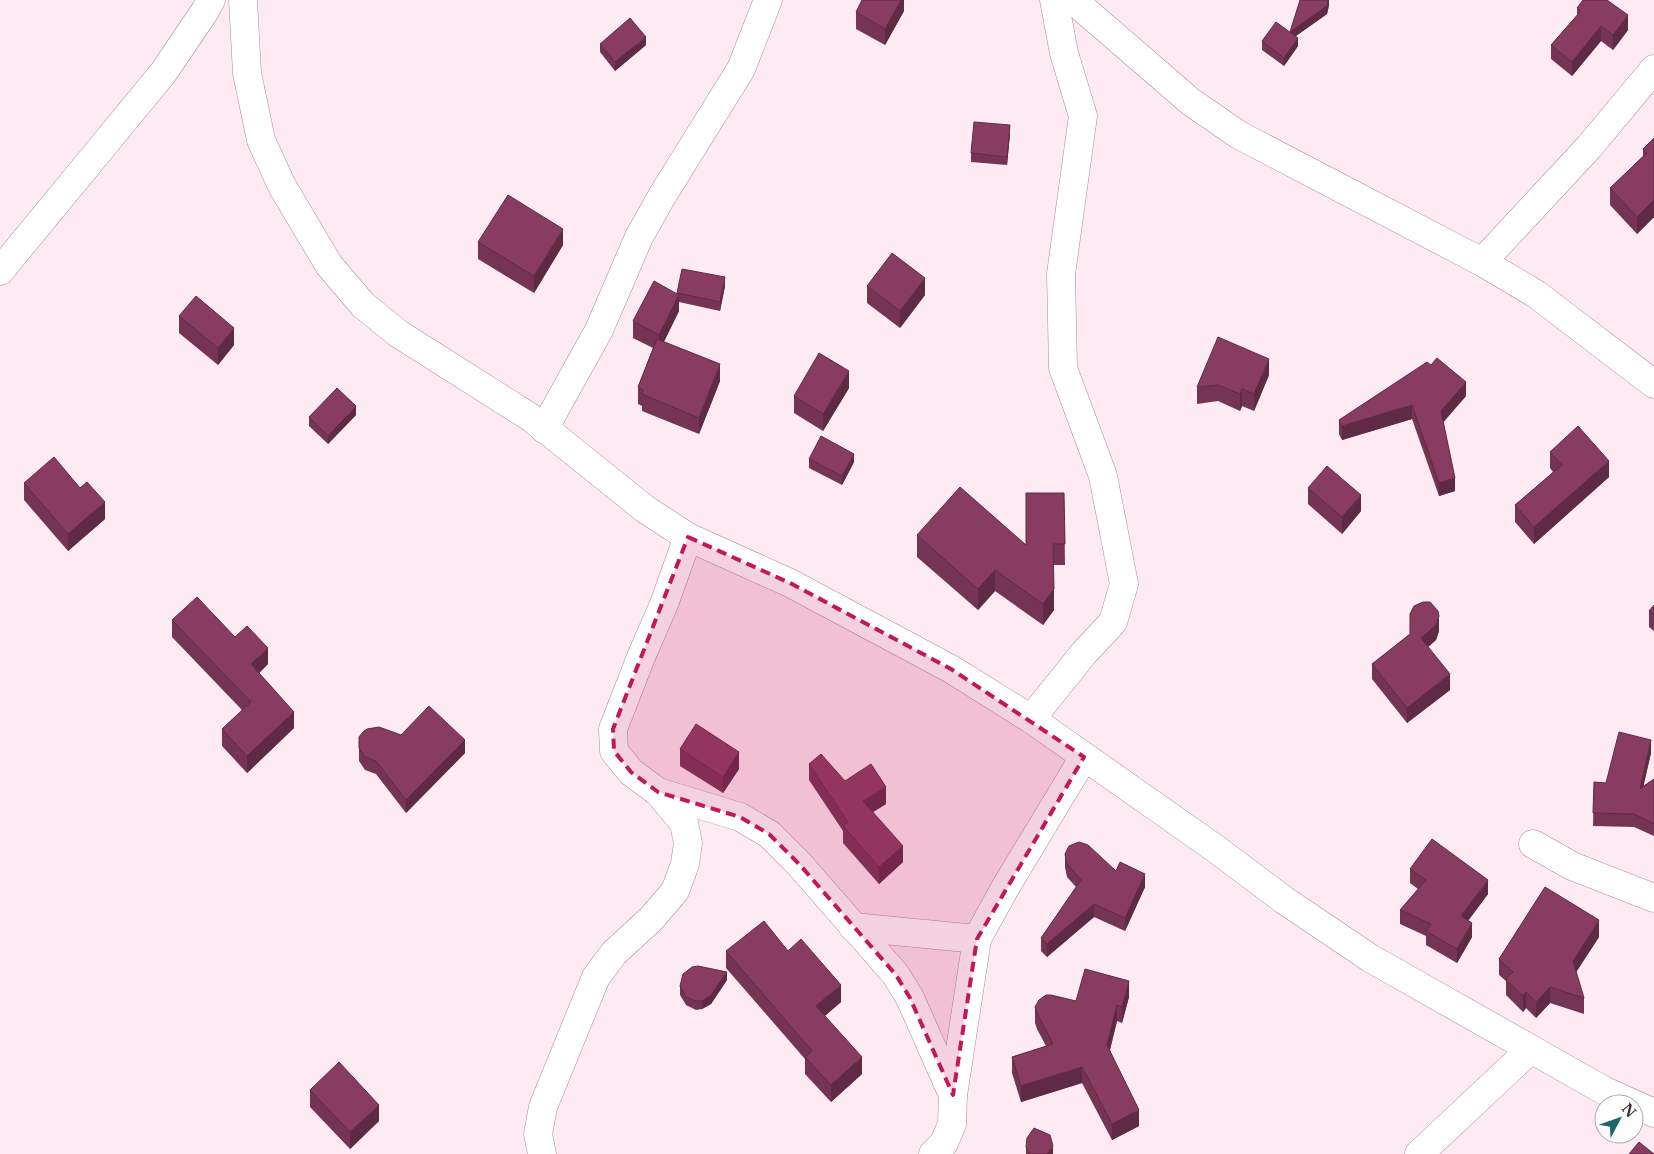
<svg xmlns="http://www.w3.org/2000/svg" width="1654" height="1154" viewBox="0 0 1654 1154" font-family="'Libre Baskerville',serif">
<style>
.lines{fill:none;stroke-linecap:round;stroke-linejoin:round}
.minor-casing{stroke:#aa8d98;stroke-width:29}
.minor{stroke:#fff;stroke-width:28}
.wall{fill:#753453}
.shaded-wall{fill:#5f2a44}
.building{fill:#883c61;stroke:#5f2a44}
.marked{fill:#c2185b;fill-opacity:0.2;stroke:#c2185b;stroke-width:4;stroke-dasharray:10 6;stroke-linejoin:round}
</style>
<rect width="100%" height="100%" fill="#fdeaf2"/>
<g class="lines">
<g class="minor-casing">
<g id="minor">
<polyline points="243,0 247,73 261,140 282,186 329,265 363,305 399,334 533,419 645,509 688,537 790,583 951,669 1031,719 1216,849 1284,900 1370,958 1605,1091 1654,1113"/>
<polyline points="1073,0 1191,102 1239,135 1482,262 1536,294 1654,384"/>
<polyline points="1482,262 1589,147 1654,69"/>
<polyline points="0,271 163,73 205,11 211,0"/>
<polyline points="544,429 599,330 639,237 662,196 741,69 768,0"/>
<polyline points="688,537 664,604 641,657 613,729 614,751 631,772 658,792 740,817 769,834 800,865 896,975 910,998 953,1095"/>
<polyline points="1031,719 1084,653 1113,622 1124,584 1103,476 1063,368 1061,274 1083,116 1064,53 1054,0"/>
<polyline points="1533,844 1572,866 1654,898"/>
<polyline points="853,927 977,939"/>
<polyline points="542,1154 538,1134 543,1107 596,977 614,953 651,919 675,891 685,864 688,843 684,823 658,792"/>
<polyline points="933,1154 944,1143 952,1124 953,1095 977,939 1005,888 1084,757"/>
<polyline points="1419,1154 1531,1049"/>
</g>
</g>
<use href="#minor" class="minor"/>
</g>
<g class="wall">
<polygon points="904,0 904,11 885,45 856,29 856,12"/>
<polygon points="1329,0 1329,5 1327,14 1296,36 1298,46 1284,66 1262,50 1262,41 1290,32"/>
<polygon points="1577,8 1628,30 1613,50 1601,41 1572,76 1551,59 1551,45 1577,15"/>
<polygon points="600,44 646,45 615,71 600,52"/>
<polygon points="1010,133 1007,165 971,162 971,153"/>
<polygon points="1654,138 1654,217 1637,234 1610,205 1610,188 1643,156 1643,149"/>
<polygon points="478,242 563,245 534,293 478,259"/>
<polygon points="725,286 720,311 679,302 679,311 664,342 720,381 699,434 642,411 642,406 638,404 638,387 653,348 633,338 633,321 677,293"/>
<polygon points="867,286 925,295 900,328 867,303"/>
<polygon points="179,316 234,345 218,365 179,333"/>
<polygon points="1269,375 1254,411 1242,406 1240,411 1218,401 1197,404 1197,387"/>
<polygon points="849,388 823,431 794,413 794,396"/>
<polygon points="1466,396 1443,422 1455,491 1439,496 1412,419 1342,440 1339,434 1339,420"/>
<polygon points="356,415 328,444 309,426 309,417"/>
<polygon points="1550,452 1609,477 1534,544 1515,522 1515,505 1553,472 1550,468"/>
<polygon points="809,459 854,462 842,485 809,468"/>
<polygon points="24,483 105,519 68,551 24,500"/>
<polygon points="1308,488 1361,511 1342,534 1308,504"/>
<polygon points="1064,493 1065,565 1053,565 1054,610 1043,625 995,591 978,610 917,557 917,535 1026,545"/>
<polygon points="1654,605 1654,631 1649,627 1649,611"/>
<polygon points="1410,614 1439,631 1436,640 1428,647 1450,690 1407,723 1372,679 1372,664 1410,635"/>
<polygon points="172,620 235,637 268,664 259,673 294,728 247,773 222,746 222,729 242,710 172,637"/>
<polygon points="401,735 465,753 406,813 376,774 365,770 359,761 359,748"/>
<polygon points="680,749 739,769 723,793 680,766"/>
<polygon points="1651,753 1643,786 1654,779 1654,836 1634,827 1593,826 1594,782 1606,783"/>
<polygon points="809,764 886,804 873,812 903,862 879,884 843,843 843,831 809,780"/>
<polygon points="1065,854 1116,871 1145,887 1125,931 1094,917 1047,957 1041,951 1041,938 1076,887 1067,877 1065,867"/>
<polygon points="1410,869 1488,894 1468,921 1472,937 1457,963 1426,945 1426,936 1400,924 1400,910 1418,889 1410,883"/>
<polygon points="1599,937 1576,972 1584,998 1584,1014 1550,1003 1536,1018 1526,1008 1523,1012 1506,995 1506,981 1499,975 1499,959"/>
<polygon points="726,951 788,951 841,1002 825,1016 862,1074 831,1102 805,1074 805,1059 726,968"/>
<polygon points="727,980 711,1004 702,1009 696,1010 686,1005 680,995 680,986"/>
<polygon points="1129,997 1122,1023 1117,1021 1110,1050 1139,1126 1112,1140 1082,1083 1021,1102 1012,1073 1012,1057 1046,1046 1037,1029 1035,1023 1035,1007 1076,1001"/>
<polygon points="310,1090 379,1121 350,1149 310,1107"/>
<polygon points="1026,1147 1053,1154 1026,1154"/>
</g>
<g class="shaded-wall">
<polygon points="901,0 904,0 904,11 885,45 885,29"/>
<polygon points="1328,0 1329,0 1329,5 1327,14 1290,40 1290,32"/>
<polygon points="1628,15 1628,30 1613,50 1613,35"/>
<polygon points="1601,26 1601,41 1572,76 1572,62"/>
<polygon points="646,37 646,45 615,71 615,62"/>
<polygon points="1298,38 1298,46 1284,66 1284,58"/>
<polygon points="1010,125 1010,133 1007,165 1007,157"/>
<polygon points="1654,200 1654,217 1637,234 1637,217"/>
<polygon points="563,229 563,245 534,293 534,276"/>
<polygon points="725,277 725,286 720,311 720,302"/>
<polygon points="925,278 925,295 900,328 900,311"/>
<polygon points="679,295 679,311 659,351 659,335"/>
<polygon points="234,328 234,345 218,365 218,348"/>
<polygon points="1269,359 1269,375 1254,411 1254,394"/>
<polygon points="720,364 720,381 699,434 699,418"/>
<polygon points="849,371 849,388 823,431 823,414"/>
<polygon points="1466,382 1466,396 1441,425 1441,411"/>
<polygon points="1242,389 1242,406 1240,411 1240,394"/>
<polygon points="1412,405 1412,419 1342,440 1342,426"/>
<polygon points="356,406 356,415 328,444 328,436"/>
<polygon points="854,454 854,462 842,485 842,476"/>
<polygon points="1609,461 1609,477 1534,544 1534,527"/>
<polygon points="1455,478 1455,491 1439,496 1439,483"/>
<polygon points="1361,495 1361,511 1342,534 1342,517"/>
<polygon points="105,502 105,519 68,551 68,534"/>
<polygon points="995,570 995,591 978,610 978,589"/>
<polygon points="1054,589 1054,610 1043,625 1043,604"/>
<polygon points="1439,616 1439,631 1436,640 1421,653 1421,638"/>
<polygon points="268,648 268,664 251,681 251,664"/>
<polygon points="1450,674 1450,690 1407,723 1407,708"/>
<polygon points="294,712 294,728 247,773 247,756"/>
<polygon points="465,740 465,753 406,813 406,800"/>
<polygon points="1651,740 1651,753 1640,802 1640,789"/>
<polygon points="739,752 739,769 723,793 723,777"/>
<polygon points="886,787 886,804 863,818 863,801"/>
<polygon points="903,846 903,862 879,884 879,867"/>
<polygon points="1145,874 1145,887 1125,931 1125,918"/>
<polygon points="1488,880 1488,894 1461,930 1461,916"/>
<polygon points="1094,904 1094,917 1047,957 1047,944"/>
<polygon points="1599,920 1599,937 1573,977 1573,961"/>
<polygon points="1472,923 1472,937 1457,963 1457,949"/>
<polygon points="727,972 727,980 711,1004 702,1009 702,1001"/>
<polygon points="1129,981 1129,997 1122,1023 1122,1007"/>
<polygon points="841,985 841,1002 816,1023 816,1006"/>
<polygon points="1550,987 1550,1003 1536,1018 1536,1002"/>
<polygon points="1526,992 1526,1008 1523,1012 1523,996"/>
<polygon points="1117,1005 1117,1021 1107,1061 1107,1045"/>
<polygon points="862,1057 862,1074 831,1102 831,1085"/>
<polygon points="1082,1067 1082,1083 1021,1102 1021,1086"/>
<polygon points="379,1105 379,1121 350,1149 350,1132"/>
<polygon points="1139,1110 1139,1126 1112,1140 1112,1124"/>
<polygon points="1053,1146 1053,1154 1047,1154"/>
</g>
<g class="building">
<polygon points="862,0 901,0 885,29 856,12"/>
<polygon points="1300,0 1328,0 1327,6 1290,32"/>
<polygon points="1583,0 1607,0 1628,15 1613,35 1601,26 1572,62 1551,45 1581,11 1577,8"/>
<polygon points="630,18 646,37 615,62 600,44"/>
<polygon points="1276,22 1298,38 1284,58 1262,41"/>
<polygon points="974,122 1010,125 1007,157 971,153"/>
<polygon points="1654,138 1654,200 1637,217 1610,188 1647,153 1643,149"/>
<polygon points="508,195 563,229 534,276 478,242"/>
<polygon points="892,253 925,278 900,311 867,286"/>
<polygon points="682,269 725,277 720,302 677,293"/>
<polygon points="654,281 679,295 659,335 633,321"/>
<polygon points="196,296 234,328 218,348 179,316"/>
<polygon points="1218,337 1269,359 1254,394 1242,389 1240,394 1218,385 1197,387"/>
<polygon points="657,339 720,364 699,418 642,394 643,390 638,387"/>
<polygon points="819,353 849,371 823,414 794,396"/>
<polygon points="1437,358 1466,382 1441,411 1455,478 1439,483 1412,405 1342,426 1339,420 1427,362 1431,365"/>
<polygon points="337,388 356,406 328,436 309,417"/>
<polygon points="1578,426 1609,461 1534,527 1515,505 1562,465 1550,452"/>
<polygon points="821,436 854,454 842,476 809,459"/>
<polygon points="54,457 80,488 87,482 105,502 68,534 24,483"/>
<polygon points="1327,466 1361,495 1342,517 1308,488"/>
<polygon points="960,487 1026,545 1026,493 1064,493 1065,544 1053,544 1054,589 1043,604 995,570 978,589 917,535"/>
<polygon points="197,597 235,637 247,626 268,648 251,664 294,712 247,756 222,729 251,702 172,620"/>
<polygon points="1423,602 1430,602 1438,611 1439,616 1436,625 1421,638 1450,674 1407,708 1372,664 1410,634 1410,614 1414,606"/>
<polygon points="1654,605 1654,614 1649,611"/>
<polygon points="429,706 465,740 406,800 376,761 365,757 359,748 359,737 363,732 367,729 379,727 401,735"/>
<polygon points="696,724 739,752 723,777 680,749"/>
<polygon points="1619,732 1651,740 1640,789 1654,779 1654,824 1634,814 1593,813 1594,782 1606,783"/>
<polygon points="821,754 845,781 871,764 886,787 863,801 903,846 879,867 843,826 848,822 809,764"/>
<polygon points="1432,839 1488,880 1461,916 1472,923 1457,949 1426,931 1431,924 1400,910 1426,880 1410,869"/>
<polygon points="1079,842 1088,845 1116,871 1120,862 1145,874 1125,918 1094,904 1047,944 1041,938 1081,880 1067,864 1065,854 1069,846"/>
<polygon points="1545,887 1599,920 1573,961 1584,998 1550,987 1536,1002 1526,992 1523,996 1506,979 1513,972 1499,959"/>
<polygon points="764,921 788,951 801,939 841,985 816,1006 862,1057 831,1085 805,1057 812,1051 726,951"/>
<polygon points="698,966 727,972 711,995 702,1001 696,1001 686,997 680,986 683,974 692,967"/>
<polygon points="1085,969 1129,981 1122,1007 1117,1005 1107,1045 1139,1110 1112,1124 1082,1067 1021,1086 1012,1057 1053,1044 1037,1013 1035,1007 1039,1000 1046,995 1051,995 1076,1001"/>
<polygon points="339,1062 379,1105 350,1132 310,1090"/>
<polygon points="1034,1128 1050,1135 1053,1146 1047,1154 1030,1154 1026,1147 1027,1138"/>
<polygon points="1639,1142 1654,1154 1629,1154"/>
</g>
<path class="marked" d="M688 537 790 583 951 669 1084 757 977 939 953 1095 910 998 896 975 800 865 769 834 740 817 658 792 631 772 614 751 613 729Z"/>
<g transform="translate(1619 1119) rotate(49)"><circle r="24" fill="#fdfdfd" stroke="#afaaac"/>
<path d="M0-4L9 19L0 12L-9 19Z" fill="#19676a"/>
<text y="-8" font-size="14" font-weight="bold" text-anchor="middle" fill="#392d32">N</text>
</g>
</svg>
